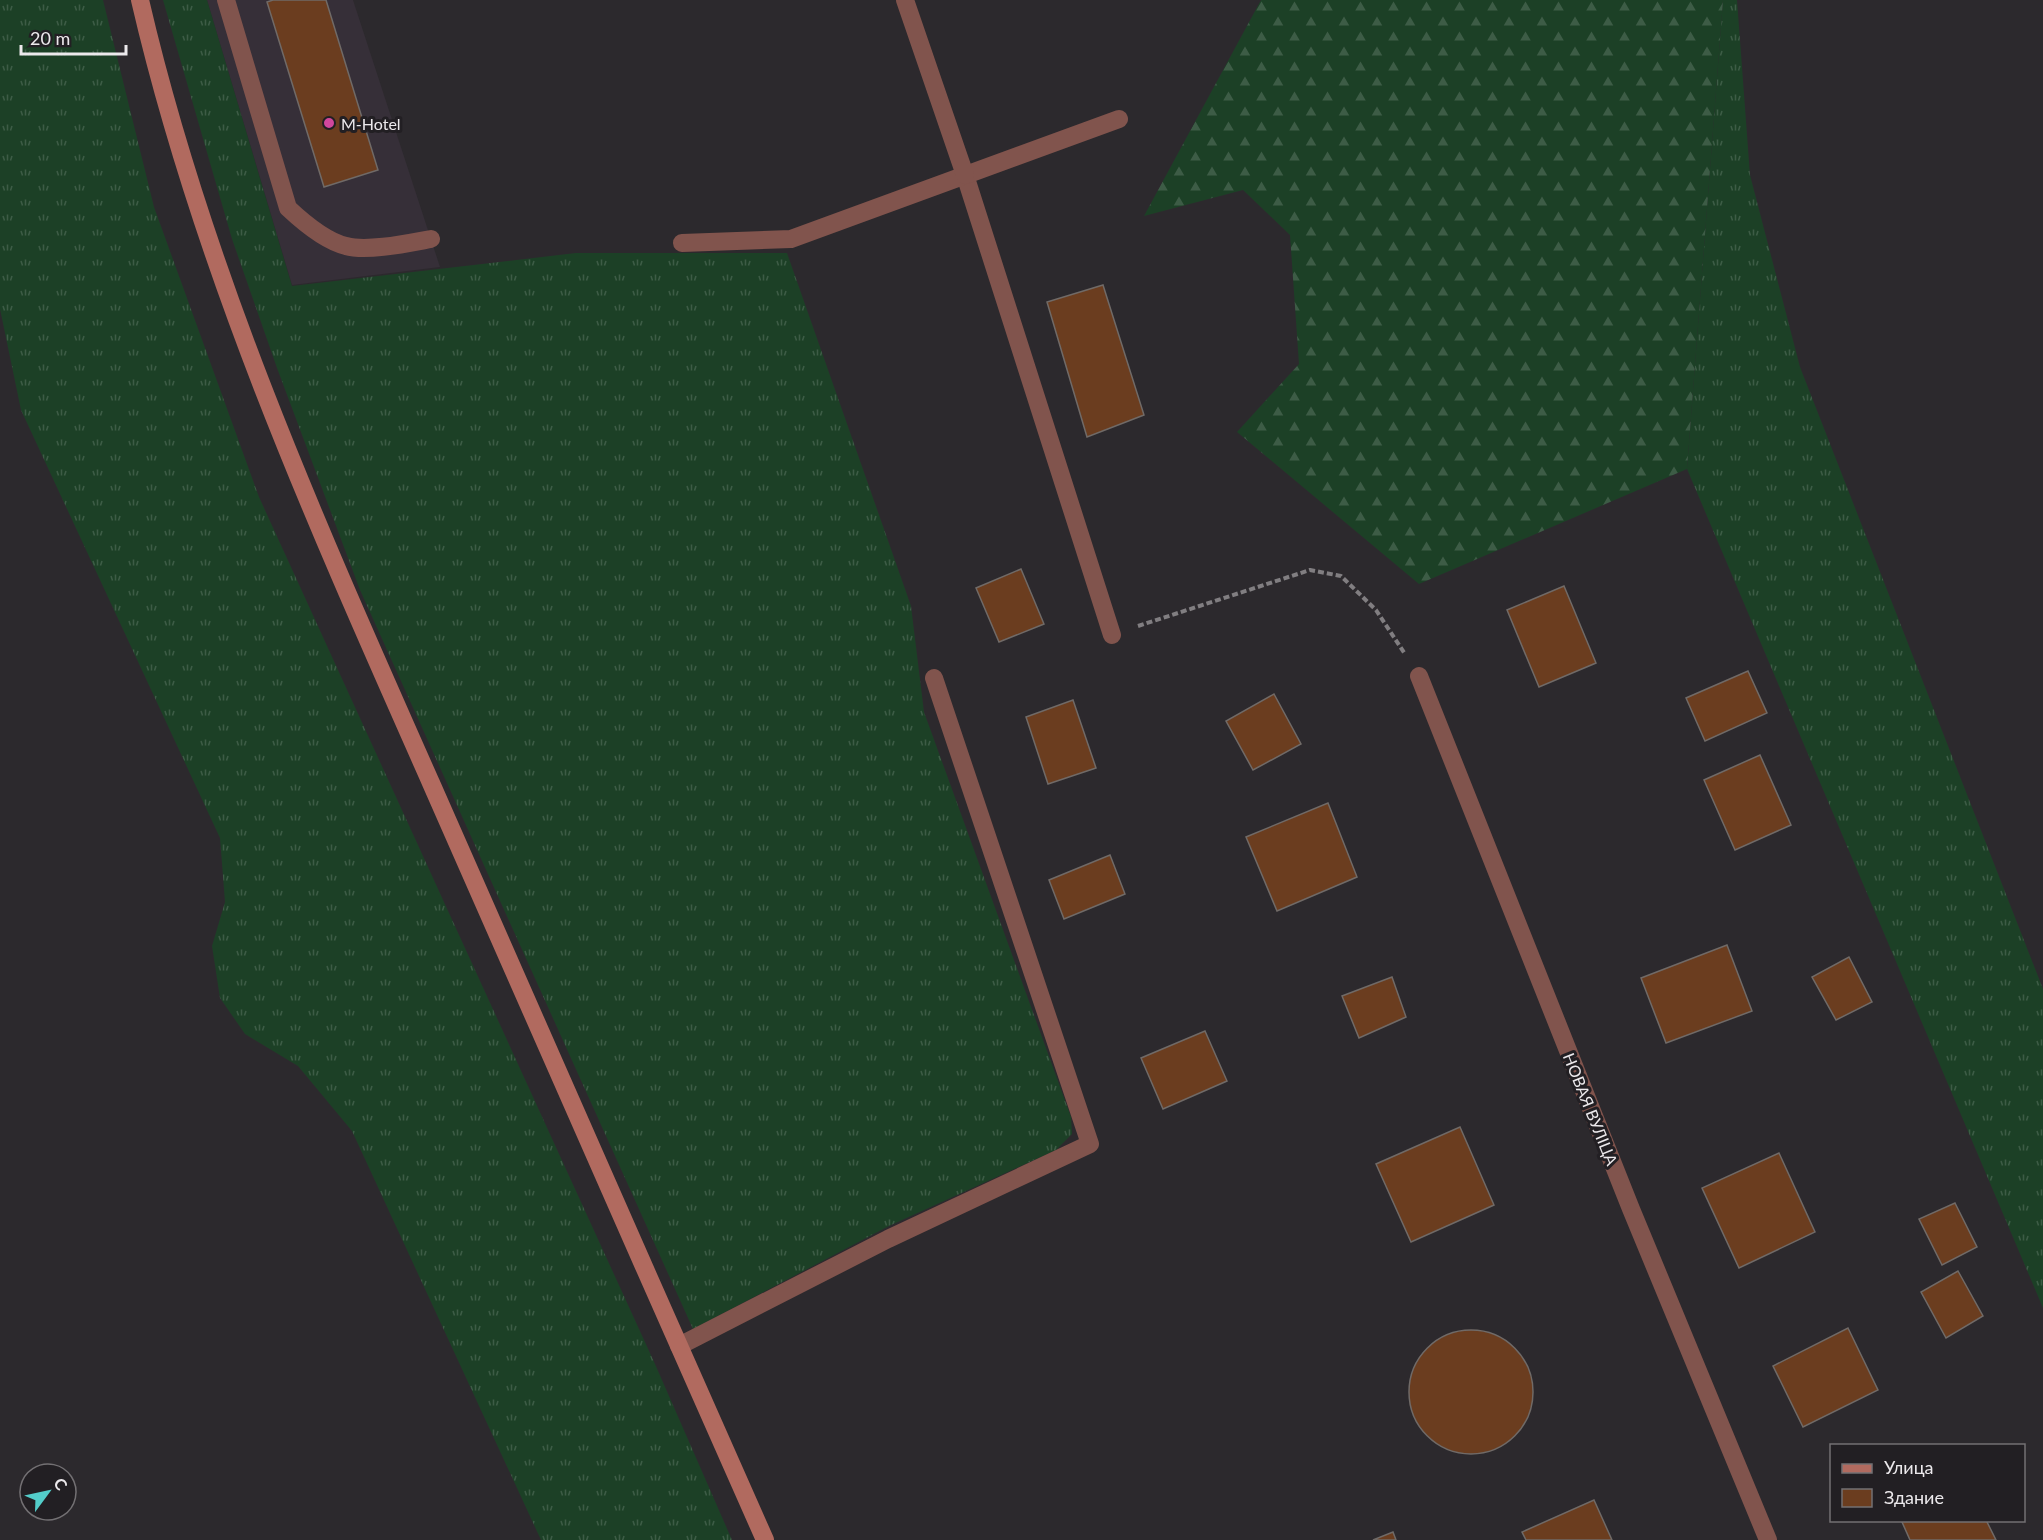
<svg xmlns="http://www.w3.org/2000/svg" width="2043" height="1540" viewBox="0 0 2043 1540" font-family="Lato,sans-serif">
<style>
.built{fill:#362f38}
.grass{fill:url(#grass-tufts)}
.forest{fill:url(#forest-firs)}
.building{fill:#6b3d1f;stroke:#706a67;stroke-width:1.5}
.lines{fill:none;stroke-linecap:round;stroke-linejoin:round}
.path{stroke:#817e81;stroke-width:4;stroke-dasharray:6 3;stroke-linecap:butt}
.lane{stroke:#81544d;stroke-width:18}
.street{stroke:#81544d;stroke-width:18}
.secondary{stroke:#b16a5f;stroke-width:18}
.hotel-dot{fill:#d1479c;stroke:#221f23;stroke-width:2}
.labels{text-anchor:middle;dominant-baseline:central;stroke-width:6;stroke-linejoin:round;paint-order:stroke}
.poi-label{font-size:16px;fill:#ece9ec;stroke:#221f23;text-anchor:start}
.street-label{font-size:16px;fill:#ece9ec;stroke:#221f23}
</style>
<defs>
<pattern id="grass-tufts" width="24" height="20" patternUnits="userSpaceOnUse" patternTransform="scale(1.5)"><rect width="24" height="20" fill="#1c4026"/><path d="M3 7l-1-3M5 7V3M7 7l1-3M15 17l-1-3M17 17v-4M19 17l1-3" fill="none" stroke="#3d5c46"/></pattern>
<pattern id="forest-firs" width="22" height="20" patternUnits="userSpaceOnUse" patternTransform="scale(1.5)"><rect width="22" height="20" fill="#1c4026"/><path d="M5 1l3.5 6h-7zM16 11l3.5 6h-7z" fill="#3d5c46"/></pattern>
</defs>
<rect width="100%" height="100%" fill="#2c292d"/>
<polygon class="built" points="207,0 353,0 440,267 292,285"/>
<g class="grass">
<polygon points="0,0 103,0 154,207 259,497 655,1364 732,1540 541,1540 352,1131 298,1066 245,1034 220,998 212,946 225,902 220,838 21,410 0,309"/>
<polygon points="163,0 207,0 292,286 576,253 787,253 911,606 924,712 1071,1117 1072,1134 1056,1150 889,1226 693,1329 360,590 277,368 232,239"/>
<polygon points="1723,0 1737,0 1750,175 1800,367 2043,989 2043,1308 1687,469"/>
</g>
<polygon class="forest" points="1261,0 1723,0 1687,469 1419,584 1237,432 1299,364 1290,235 1243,190 1144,216"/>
<g class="building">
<polygon points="273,0 326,0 378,170 324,187 267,2"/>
<polygon points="1103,285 1144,415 1087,437 1047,302"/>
<polygon points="1021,569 1044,624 999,642 976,588"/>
<polygon points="1564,586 1596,663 1539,687 1507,610"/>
<polygon points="1748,671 1767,713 1705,741 1686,698"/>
<polygon points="1274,694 1301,744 1253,770 1226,721"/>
<polygon points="1073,700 1096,768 1048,784 1026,717"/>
<polygon points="1760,755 1791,825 1735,850 1704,780"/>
<polygon points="1328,803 1357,877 1277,911 1246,837"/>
<polygon points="1110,855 1125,894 1064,919 1049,880"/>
<polygon points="1727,945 1752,1011 1666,1043 1641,978"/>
<polygon points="1849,957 1872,1002 1836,1020 1812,977"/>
<polygon points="1392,977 1406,1017 1359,1038 1342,996"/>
<polygon points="1205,1031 1227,1081 1163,1109 1141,1058"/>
<polygon points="1460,1127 1494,1205 1411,1242 1376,1164"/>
<polygon points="1779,1153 1815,1232 1739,1268 1702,1188"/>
<polygon points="1955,1203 1977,1247 1942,1265 1919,1219"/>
<polygon points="1958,1271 1983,1316 1946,1338 1921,1292"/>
<polygon points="1848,1328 1878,1390 1803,1427 1773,1366"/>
<circle cx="1471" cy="1392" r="62"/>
<polygon points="1594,1500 1612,1540 1526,1540 1522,1532"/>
<polygon points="1905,1520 1986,1520 1996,1540 1910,1540 1902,1522"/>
<polygon points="1393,1532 1396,1540 1373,1540"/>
</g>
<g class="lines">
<polyline class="path" points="1138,626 1310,570 1341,576 1376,610 1405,654"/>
<g class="lane">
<path d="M226 0 288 208C304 223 325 241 346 246 367 252 409 243 431 239"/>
<polyline points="965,175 1112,635"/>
<polyline points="682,243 791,239 1119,119"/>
</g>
<g class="street">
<polyline points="905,0 965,175"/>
<polyline points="1419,676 1631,1209 1768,1540"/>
<polyline points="679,1346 888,1239 1090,1144 934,678"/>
</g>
<path class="secondary" d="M140 0C203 272 318 528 431 783 542 1035 653 1288 765 1540"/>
</g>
<circle class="hotel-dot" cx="329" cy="123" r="6"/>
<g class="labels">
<g class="poi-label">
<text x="341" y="123">M-Hotel</text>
</g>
<g class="street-label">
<text transform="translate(1591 1109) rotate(68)">НОВАЯ ВУЛІЦА</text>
</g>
</g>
<rect x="1830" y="1444" width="195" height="78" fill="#221f23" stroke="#737073" stroke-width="1.5"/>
<rect x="1842" y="1464" width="30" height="9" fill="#b16a5f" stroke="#737073" stroke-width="1.5"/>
<text x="1884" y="1474" font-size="18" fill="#ece9ec">Улица</text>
<rect x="1842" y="1489" width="30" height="18" fill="#6b3d1f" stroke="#737073" stroke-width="1.5"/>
<text x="1884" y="1504" font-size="18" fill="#ece9ec">Здание</text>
<g transform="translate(48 1492) rotate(57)"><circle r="28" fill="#221f23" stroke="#737073" stroke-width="1.5"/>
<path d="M0-4.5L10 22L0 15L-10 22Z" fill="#53cdca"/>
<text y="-9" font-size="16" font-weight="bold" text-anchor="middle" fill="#ece9ec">С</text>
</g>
<path d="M21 45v9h105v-9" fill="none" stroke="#ece9ec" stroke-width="3"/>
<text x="30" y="45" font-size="18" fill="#ece9ec" stroke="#221f23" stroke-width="4.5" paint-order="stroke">20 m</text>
</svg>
